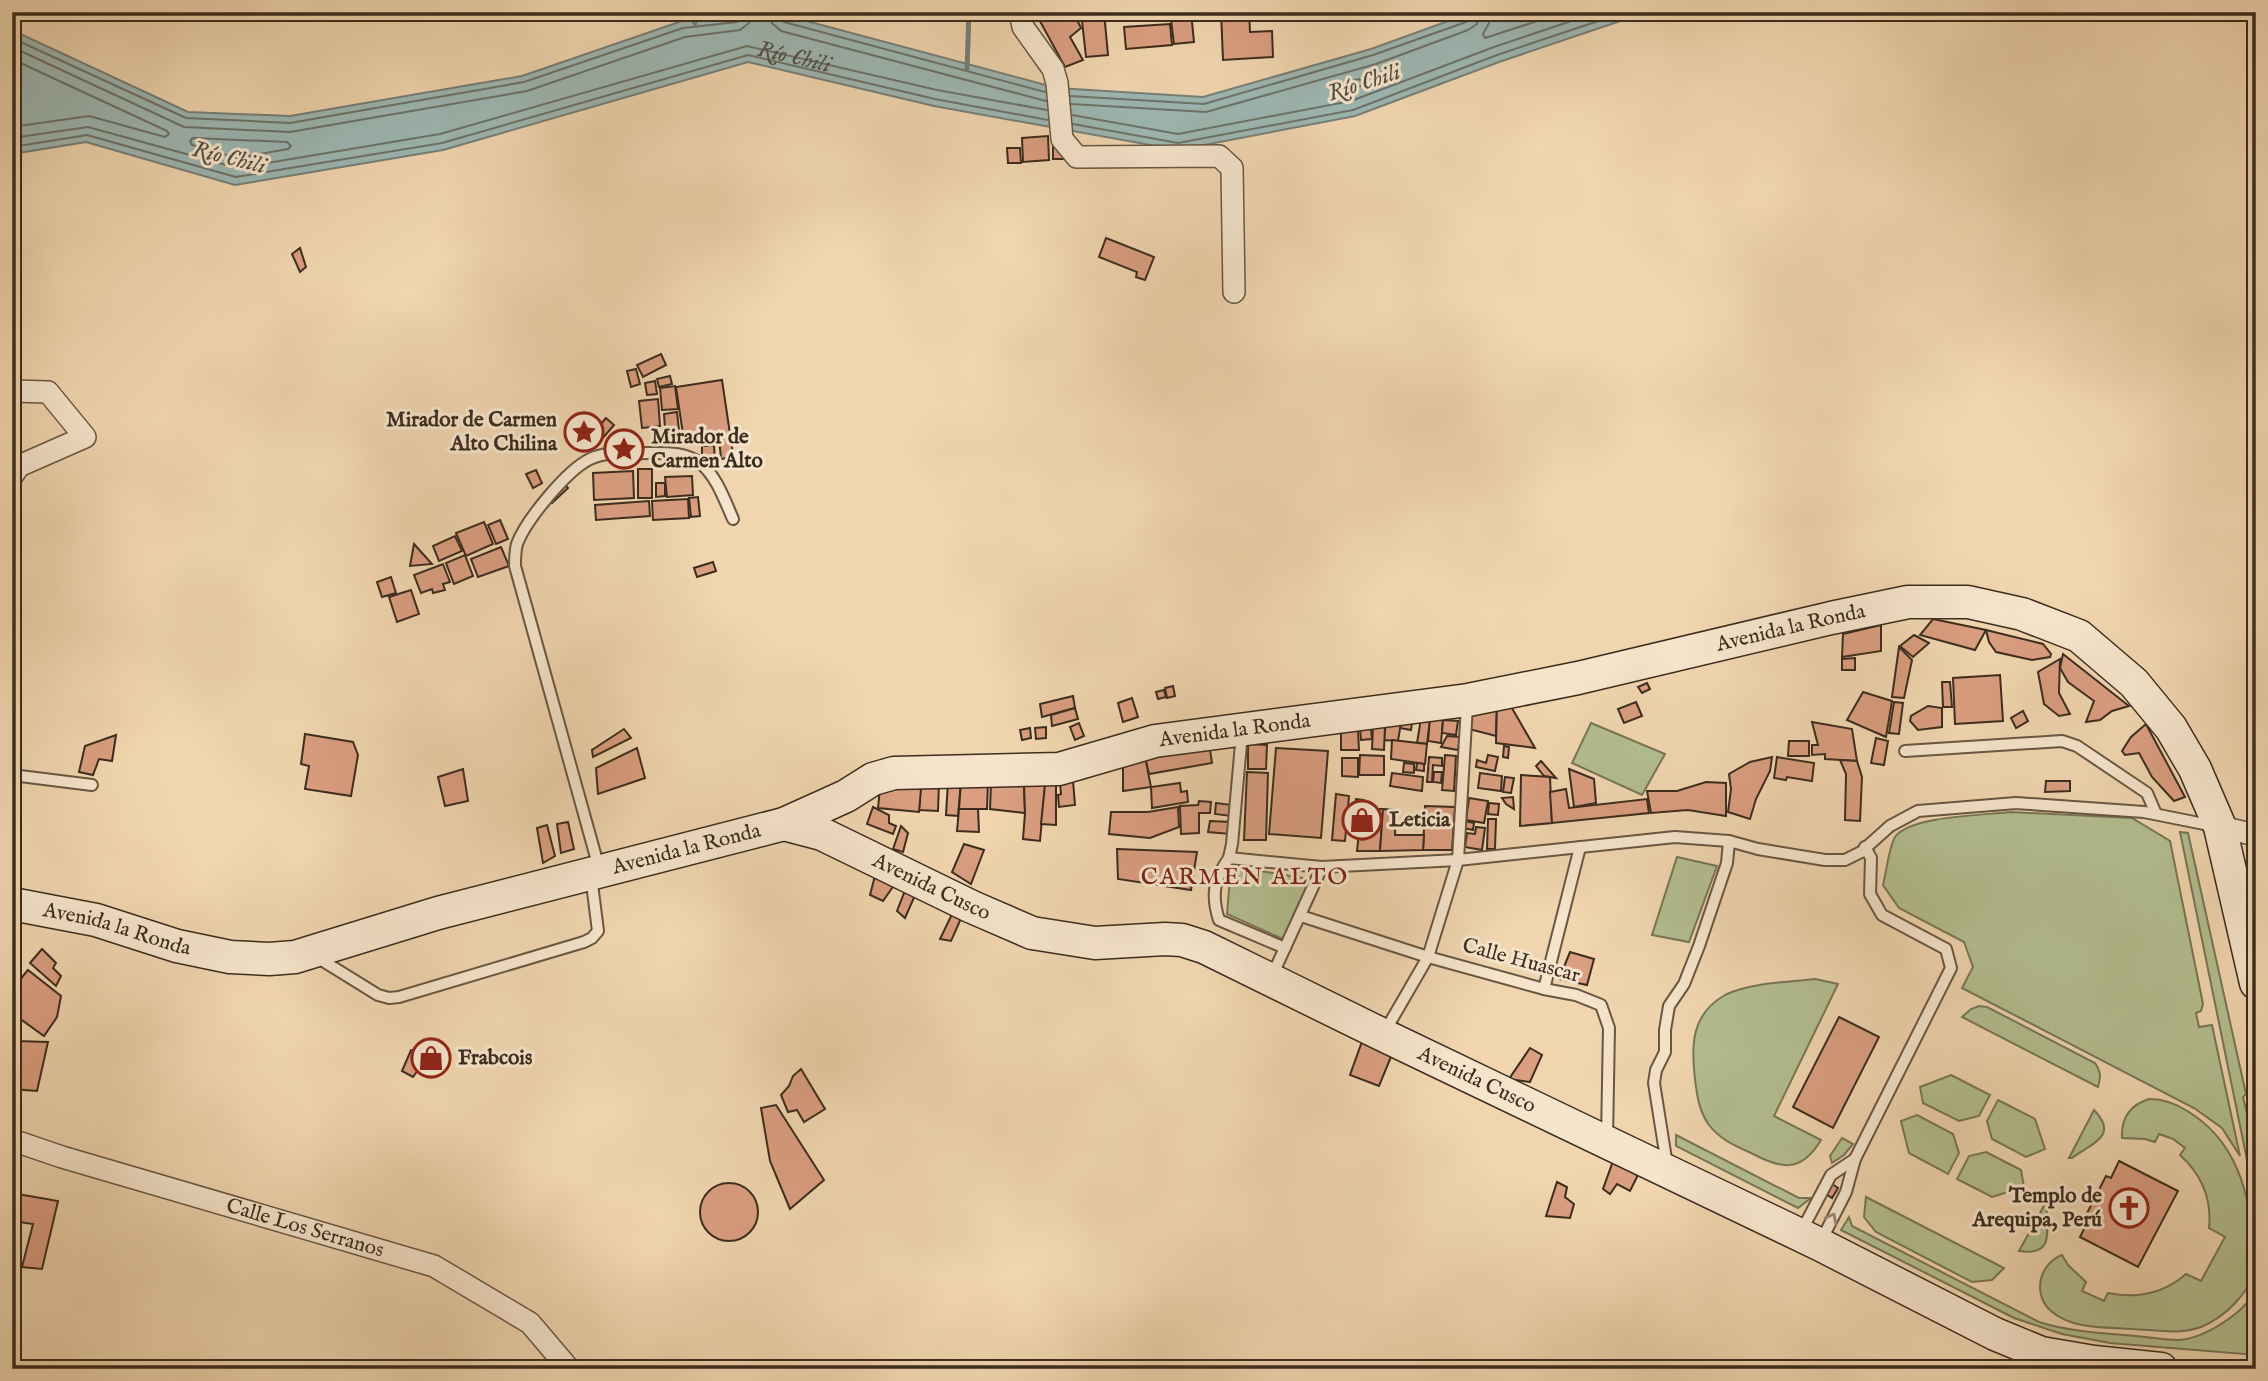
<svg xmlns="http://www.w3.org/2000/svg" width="2268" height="1381" viewBox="0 0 2268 1381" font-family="'IM FELL English',serif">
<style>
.green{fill:#b3be90;stroke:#787557;stroke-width:2}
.water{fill:#9db7b3;stroke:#767f77;stroke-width:2}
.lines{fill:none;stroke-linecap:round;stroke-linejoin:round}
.shore{stroke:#6c7268;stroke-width:2}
.stream{stroke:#767f77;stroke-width:5}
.building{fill:#da9e80;stroke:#3c2c1e;stroke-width:2}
.lane-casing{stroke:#695642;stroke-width:14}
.street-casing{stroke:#695642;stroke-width:24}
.secondary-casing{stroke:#3c2c1e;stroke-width:35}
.lane{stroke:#f5e4cb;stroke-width:10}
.street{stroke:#f5e4cb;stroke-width:21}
.secondary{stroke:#f5e4cb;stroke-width:32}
.oneway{stroke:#988874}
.labels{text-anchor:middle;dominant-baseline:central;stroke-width:6;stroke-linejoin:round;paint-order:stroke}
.poi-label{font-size:21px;font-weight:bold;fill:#3c2c1e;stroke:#f5e4cb;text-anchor:start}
.street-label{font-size:21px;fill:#3c2c1e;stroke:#f5e4cb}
.water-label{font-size:23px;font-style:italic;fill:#544f43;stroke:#f5e4cb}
.quarter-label{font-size:24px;letter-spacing:2px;fill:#7a1f14;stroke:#f5e4cb}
</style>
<rect width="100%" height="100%" fill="#f0d5af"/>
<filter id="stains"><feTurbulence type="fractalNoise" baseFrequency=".00286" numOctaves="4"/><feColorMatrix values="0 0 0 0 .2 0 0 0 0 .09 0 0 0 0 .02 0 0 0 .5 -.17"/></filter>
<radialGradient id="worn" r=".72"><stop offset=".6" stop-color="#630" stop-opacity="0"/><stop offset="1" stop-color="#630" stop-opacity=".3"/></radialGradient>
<g class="green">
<polygon points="1591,723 1665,754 1642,795 1572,763"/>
<path d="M2011 812 2132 818 2170 841 2203 1004 2201 1011 2196 1013 2199 1027 2212 1025 2240 1156 2222 1128 2194 1108 1962 988 1973 967 1964 942 1899 908 1883 885C1886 873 1889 847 1895 837 1910 816 1985 815 2011 812Z"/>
<polygon points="2180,832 2188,833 2246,1094 2243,1097 2256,1152 2256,1204"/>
<polygon points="1677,857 1717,866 1689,942 1652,935"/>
<polygon points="1231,866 1308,879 1310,884 1285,940 1227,914"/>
<path d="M1815 979 1838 984 1774 1116 1821 1140C1800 1175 1780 1168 1749 1152 1733 1145 1720 1139 1709 1125 1699 1111 1697 1096 1695 1079 1691 1046 1691 1014 1725 995 1749 983 1788 982 1815 979Z"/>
<path d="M1979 1006 1987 1007 2095 1063C2101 1072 2101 1077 2098 1087L1962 1017 1971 1009Z"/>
<polygon points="1951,1075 1990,1095 1979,1116 1959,1121 1923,1103 1920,1087"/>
<path d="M2149 1099C2164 1099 2177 1104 2189 1112 2230 1138 2244 1177 2252 1223 2255 1237 2259 1256 2255 1271 2247 1295 2225 1317 2201 1327 2180 1335 2155 1330 2133 1329 2106 1327 2073 1330 2051 1311 2032 1294 2039 1264 2062 1255L2068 1265 2086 1282 2082 1291 2104 1301 2108 1293C2137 1299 2163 1294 2186 1274L2201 1281 2225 1237 2209 1228C2212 1199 2202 1175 2180 1155L2185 1148 2173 1139 2159 1134 2155 1142 2145 1139 2122 1138C2121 1118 2130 1105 2149 1099Z"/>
<polygon points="1998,1100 2035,1119 2045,1149 2026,1157 1992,1139 1987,1121"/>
<path d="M2094 1110C2120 1137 2090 1144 2072 1158H2069Z"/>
<polygon points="1917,1115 1953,1134 1959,1153 1948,1174 1909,1153 1901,1121"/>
<polygon points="1676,1135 1799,1198 1811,1198 1798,1208 1676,1146"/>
<polygon points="1842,1138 1853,1144 1844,1155 1832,1163 1830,1156"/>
<polygon points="1986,1152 2021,1170 2024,1187 1992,1197 1957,1179 1969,1156"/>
<polygon points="1866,1197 2004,1268 1992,1280 1972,1282 1876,1232 1864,1217"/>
<path d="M2045 1204 2047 1206C2045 1228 2057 1257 2019 1251Z"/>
<path d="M1849 1217 1852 1226 2039 1322C2071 1332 2102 1333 2135 1336 2149 1337 2164 1340 2178 1340 2203 1339 2248 1312 2256 1287V1355L2110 1343 2062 1334 2014 1318 1841 1230Z"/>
</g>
<polygon class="water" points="767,12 773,12 1057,88 1203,97 1371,49 1473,12 1647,12 1499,62 1355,116 1178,150 934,106 748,62 443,150 235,185 86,142 12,154 12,30 188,112 290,116 522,76 682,21"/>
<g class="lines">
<g class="shore">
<polyline points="769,12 772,23 781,31 1046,101"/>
<polyline points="778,12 779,19 784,22 1045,92"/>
<polyline points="1490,12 1489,23 1483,34 1485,38 1565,12"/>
<polyline points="12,38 186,118 290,123 524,82 683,28 737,22 742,18 743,12"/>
<polyline points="12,47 184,127 290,132 527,91 685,37 740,30 749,23 751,12"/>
<polyline points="12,59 167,131 169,134 165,137 89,116 12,127"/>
<polygon points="1359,79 1363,82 1361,86 1335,93 1331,91 1333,87"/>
<polyline points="1070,96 1204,104 1373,55 1466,22 1470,18 1471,12"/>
<polyline points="1071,104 1206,112 1376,64 1468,30 1477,24 1480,12"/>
<polyline points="1072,115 1178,134 1351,101 1494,47 1598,12"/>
<polyline points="1073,124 1178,143 1353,110 1497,55 1625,12"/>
<path id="s1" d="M12 138 88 127 237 168 440 134 747 46 937 90 1047 110"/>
<polygon points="193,138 287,142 291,146 288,149 237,158 192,145 190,141"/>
<polyline points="12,147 87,135 236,177 442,143 748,55 935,99 1048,120"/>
</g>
<g class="stream">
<polyline points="686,12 695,23"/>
<polyline points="967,69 969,12"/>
</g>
</g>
<g class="building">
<polygon points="1035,12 1073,12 1081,28 1070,37 1083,60 1065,67"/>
<polygon points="1081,12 1104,12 1108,55 1086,57"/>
<polygon points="1126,12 1150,12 1150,13 1126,16"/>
<polygon points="1170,12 1191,12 1194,42 1174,44"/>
<polygon points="1221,12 1249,12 1250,32 1272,31 1273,57 1223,60"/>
<polygon points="1170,24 1172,45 1126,49 1124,27"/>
<polygon points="1048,136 1049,160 1023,162 1022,138"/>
<rect x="1053" y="145" width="12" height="14"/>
<polygon points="1007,148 1020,148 1021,163 1008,163"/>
<polygon points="1106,238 1154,257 1145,280 1136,277 1137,272 1099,257"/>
<polygon points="300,248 306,267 300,272 292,254"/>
<polygon points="661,354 666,365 643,377 637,365"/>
<polygon points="636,369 640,384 631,387 627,371"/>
<polygon points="670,376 672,384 659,387 657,379"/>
<polygon points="722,380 730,434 684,441 676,387"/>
<polygon points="655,381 657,394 647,395 645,383"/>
<polygon points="675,386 678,409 662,410 660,388"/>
<polygon points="658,399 660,426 642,428 639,401"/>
<polygon points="677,412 680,440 666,442 664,414"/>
<polygon points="606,418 614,425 602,439 594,432"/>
<polygon points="663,431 664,444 653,444 652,432"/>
<polygon points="731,436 733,457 721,459 719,437"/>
<polygon points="702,446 714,446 715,460 702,460"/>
<rect x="638" y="469" width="14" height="29"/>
<polygon points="536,470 542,483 533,488 526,474"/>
<polygon points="633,471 634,498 594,500 593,473"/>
<polygon points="692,476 693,495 667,497 665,477"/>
<polygon points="656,483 665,483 665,496 656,497"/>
<polygon points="564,484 568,488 552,503 548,498"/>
<polygon points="698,497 700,516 691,517 689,498"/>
<polygon points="688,499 689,518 653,520 652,501"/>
<polygon points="649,501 650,516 596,520 595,505"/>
<polygon points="500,520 508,539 496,544 488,525"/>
<polygon points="484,522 493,544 466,556 456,533"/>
<polygon points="455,536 462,551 439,561 433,546"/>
<polygon points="414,544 432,564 410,566"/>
<polygon points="501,547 509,566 478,577 471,559"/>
<polygon points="465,555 473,576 454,584 446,563"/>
<polygon points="713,562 716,571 697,577 694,568"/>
<polygon points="443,564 450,582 443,584 445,590 433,593 432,589 421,593 414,575"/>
<polygon points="391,577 396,593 382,597 377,582"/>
<polygon points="411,590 419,614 397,622 389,597"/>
<polygon points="1933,619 1986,630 1975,650 1920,635"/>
<polygon points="1881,625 1881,651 1842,657 1843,634"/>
<polygon points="1986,630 2043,644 2051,654 2050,657 2032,660 1996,652 1989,642"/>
<polygon points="1914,635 1929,643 1913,657 1900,646"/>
<polygon points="1899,647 1912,660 1904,698 1892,697"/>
<polygon points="2063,654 2129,706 2112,711 2100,720 2086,722 2094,701 2068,682 2060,668"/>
<polygon points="1855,658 1855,670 1842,670 1842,659"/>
<polygon points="2060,659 2059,693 2070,714 2059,716 2044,704 2038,672"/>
<polygon points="2000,675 2003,721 1955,724 1953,678"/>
<polygon points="1942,682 1950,682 1952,707 1943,707"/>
<polygon points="1647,683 1650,689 1642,693 1638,687"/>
<polygon points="1173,686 1175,696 1167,698 1165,688"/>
<polygon points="1164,690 1166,697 1158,699 1156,692"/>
<polygon points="1863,692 1892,701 1886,737 1847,720"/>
<polygon points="1073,696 1075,708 1042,717 1040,704"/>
<polygon points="1132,698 1138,717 1123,722 1118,703"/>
<polygon points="1636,702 1642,716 1624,723 1618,709"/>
<polygon points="1894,702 1903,703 1899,734 1889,733"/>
<polygon points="1470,703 1497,703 1496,736 1469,729"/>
<polygon points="1497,703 1509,703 1535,748 1496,743"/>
<polygon points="1928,706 1942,708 1942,727 1918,730 1910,721 1911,716"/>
<polygon points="1075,708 1078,719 1052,726 1051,715"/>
<polygon points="2023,711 2028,721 2016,728 2011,718"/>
<polygon points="1402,715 1413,716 1411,730 1400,728"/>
<polygon points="1421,718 1430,719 1427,744 1417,743"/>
<polygon points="1430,719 1443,720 1441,743 1428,741"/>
<polygon points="1443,720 1458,721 1456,735 1442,733"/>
<polygon points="1386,722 1401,723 1398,741 1384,740"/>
<polygon points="1812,722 1852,729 1857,761 1825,759 1825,754 1812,755 1812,745 1818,745"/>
<polygon points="1079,723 1084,736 1075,740 1070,727"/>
<polygon points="2146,724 2185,797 2174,801 2152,777 2139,753 2125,755 2122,751 2131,737"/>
<polygon points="1373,726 1385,726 1384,750 1372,749"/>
<polygon points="1046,727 1046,738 1036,739 1035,728"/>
<polygon points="1030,728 1031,738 1022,740 1020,730"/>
<polygon points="1371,728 1372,739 1361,740 1360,729"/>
<polygon points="624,729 631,738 593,757 592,750"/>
<polygon points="1358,730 1359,750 1341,750 1341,731"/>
<polygon points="12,733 20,734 15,770 12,770"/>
<polygon points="305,734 353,742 358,755 351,796 305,789 309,766 301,764"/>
<polygon points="116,735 112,761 99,759 93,775 79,772 85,746"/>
<polygon points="1447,736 1460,737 1458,750 1441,747"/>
<polygon points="1876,738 1888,741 1884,765 1871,763"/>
<polygon points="1392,740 1427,744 1425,764 1391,759"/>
<polygon points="1789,741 1809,741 1809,756 1788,756"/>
<polygon points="1209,743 1212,763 1149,774 1145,757"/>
<polygon points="1248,744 1267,745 1266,769 1248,769"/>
<polygon points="1504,746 1509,747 1508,758 1503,757"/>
<polygon points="637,748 645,778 598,794 596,768"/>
<polygon points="1276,748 1328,751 1321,838 1269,834"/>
<polygon points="1360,755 1384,756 1384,775 1359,775"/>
<polygon points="1445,755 1456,756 1454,791 1442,790"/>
<polygon points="1488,755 1498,757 1495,771 1476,767 1477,760 1486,763"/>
<polygon points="1145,757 1151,787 1123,791 1123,763"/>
<polygon points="1429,757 1442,758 1442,766 1433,765 1432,782 1427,782"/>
<polygon points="1772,757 1770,771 1756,799 1750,819 1728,812 1731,789 1729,774 1750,762"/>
<polygon points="1777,757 1814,763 1812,781 1787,777 1786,780 1774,778"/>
<polygon points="1342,758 1358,758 1358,777 1342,776"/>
<polygon points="1840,760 1857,761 1862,777 1860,821 1845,820 1846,774"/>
<polygon points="1541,761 1556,778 1544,776 1536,766"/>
<polygon points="1404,763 1414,764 1414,773 1403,772"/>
<polygon points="1417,763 1424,764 1424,771 1416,770"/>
<polygon points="463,769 468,801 445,806 438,777"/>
<polygon points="1569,769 1594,779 1596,803 1574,807"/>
<polygon points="1247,772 1268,773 1266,840 1244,840"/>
<polygon points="1434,772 1442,772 1441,783 1433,782"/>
<polygon points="1392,773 1423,777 1422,791 1390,786"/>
<polygon points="1480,773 1502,776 1501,791 1478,788"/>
<polygon points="1521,775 1550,777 1552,823 1520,826"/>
<polygon points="1505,777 1514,778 1511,793 1503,792"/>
<polygon points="948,781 961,782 958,816 946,815"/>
<polygon points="1073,781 1075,805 1059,807 1058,795 1061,794 1060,783"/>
<polygon points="2046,781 2070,781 2070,791 2045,792"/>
<polygon points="921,782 939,783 938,811 919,810"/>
<polygon points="961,782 988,782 987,809 959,809"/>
<polygon points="1706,782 1726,783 1726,816 1688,810 1651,813 1647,791 1677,791"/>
<polygon points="991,783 1024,784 1025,813 990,809"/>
<polygon points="1180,783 1181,792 1187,791 1188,802 1152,808 1151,787"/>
<polygon points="1024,784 1045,785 1040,841 1023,839 1025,813"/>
<polygon points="1045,785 1056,785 1056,825 1041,824"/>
<polygon points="893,786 921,789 919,812 878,808 880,788"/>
<polygon points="1566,789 1569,808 1647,799 1649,813 1552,823 1550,792"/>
<polygon points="1336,794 1349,796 1345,841 1332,840"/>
<polygon points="1513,797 1514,809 1506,804 1502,798"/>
<polygon points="1469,798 1488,801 1484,823 1466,820"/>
<polygon points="1356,799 1364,800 1361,823 1353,823"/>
<polygon points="1199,801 1211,802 1210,813 1199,813 1199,833 1181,834 1180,806 1198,805"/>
<polygon points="1216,803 1232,805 1231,816 1215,814"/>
<polygon points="1489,803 1499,804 1498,815 1488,814"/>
<polygon points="1425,806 1455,807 1452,850 1423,850"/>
<polygon points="873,807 889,815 889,823 896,826 893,834 867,824"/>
<polygon points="1178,807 1179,827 1150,838 1109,834 1111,812 1148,812"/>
<polygon points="959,809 978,809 979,832 957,831"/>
<polygon points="1363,809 1383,809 1380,851 1357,851 1359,832 1352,831 1353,823 1361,823"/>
<polygon points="1383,809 1396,810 1395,835 1424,835 1423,850 1380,851"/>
<polygon points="1488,819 1496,819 1495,849 1487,849"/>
<polygon points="1210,821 1231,822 1230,834 1208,832"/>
<polygon points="1465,821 1474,823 1473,830 1464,828"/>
<polygon points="568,822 574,849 561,853 557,824"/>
<polygon points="547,825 555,856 543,863 537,828"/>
<polygon points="901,826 908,833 903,852 893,849"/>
<polygon points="1476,827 1485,828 1482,850 1465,847 1467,833 1475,834"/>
<polygon points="964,844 984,850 971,884 952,872"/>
<polygon points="1117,849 1197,852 1191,890 1118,879"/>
<polygon points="876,872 897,881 883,901 870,895"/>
<polygon points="906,888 916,893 905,918 897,911"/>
<polygon points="954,910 963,914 951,941 940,939"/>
<polygon points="42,949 56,963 53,968 61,976 56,986 30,963"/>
<polygon points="1570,952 1594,959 1587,985 1559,979"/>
<polygon points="28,970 61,996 57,1017 44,1036 12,1013 12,989"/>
<polygon points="1839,1017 1879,1037 1833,1128 1793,1107"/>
<polygon points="1364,1036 1393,1052 1379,1086 1350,1075"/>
<polygon points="431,1040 444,1045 434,1071 421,1066 413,1077 402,1071 411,1050 426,1052"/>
<polygon points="15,1041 48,1042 37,1091 12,1089"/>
<polygon points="1530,1048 1542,1055 1530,1082 1509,1079"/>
<polygon points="801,1069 825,1109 804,1122 797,1110 788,1112 781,1095 789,1086 793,1076"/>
<polygon points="776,1105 824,1180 790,1209 770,1161 761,1108"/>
<polygon points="1613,1161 1639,1173 1630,1191 1617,1184 1610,1194 1603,1189"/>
<polygon points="2119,1161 2178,1191 2138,1267 2080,1237 2088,1221 2084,1219 2106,1176 2111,1178"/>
<polygon points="1557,1182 1567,1187 1565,1197 1574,1204 1570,1218 1546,1216"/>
<circle cx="729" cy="1212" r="29"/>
<polygon points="1832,1184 1838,1188 1832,1198 1826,1194"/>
<polygon points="12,1193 58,1201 42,1269 22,1267 33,1224 12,1221"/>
</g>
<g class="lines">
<g class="lane-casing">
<g id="lane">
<polyline points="1905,751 2062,741 2077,746 2147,793 2156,814"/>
<polyline points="12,775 92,785"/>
<polyline points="1229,858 1232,844 1242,733"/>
<path d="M599 868 515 566C515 558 515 551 517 544 526 520 567 470 590 459 609 450 629 454 649 453 667 453 685 452 700 463 716 475 725 501 733 519"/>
<polyline points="1301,916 1428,957 1544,989 1576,995 1601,1005 1609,1028 1607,1138"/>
<path d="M1285 948 1219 920C1211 895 1214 879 1229 858L1322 867 1458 860 1675 837 1729 841 1758 849 1825 860H1845L1861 852 1890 826 1918 811 2016 803 2144 812 2214 826"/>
<polyline points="315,956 378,995 389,998 399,997 584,942 592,938 598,931 591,876"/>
<polyline points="1272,976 1322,867"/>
<polyline points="1544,989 1580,847"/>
<polyline points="1384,1033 1428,957 1458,860 1467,705"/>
<polyline points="1667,1165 1654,1083 1656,1070 1665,1052 1665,1030 1669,1006 1684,984 1699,946 1727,863 1729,841"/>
<polyline points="1801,1232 1831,1175 1855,1159"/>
<polyline points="1821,1241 1846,1192 1855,1159 1951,968 1946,949 1882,915 1870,894 1871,858 1865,847"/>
</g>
</g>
<g class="street-casing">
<g id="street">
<polyline points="1020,12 1023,27 1053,69 1057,83 1062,139 1077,157 1219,156 1232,168 1234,292"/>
<polyline points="12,391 48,392 85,437 19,466 12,476"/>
<polyline points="2220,827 2256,835"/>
<path id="s2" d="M12 1140 62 1157 434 1266 530 1323 569 1369"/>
</g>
</g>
<g class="secondary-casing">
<g id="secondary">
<path id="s3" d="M784 824 822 834 972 907 1032 933 1095 943 1165 939 1182 940 1204 947 1383 1035 1819 1244 1995 1334 2041 1353 2094 1362 2161 1369"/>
<path id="s4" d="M12 904 96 920 177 946 230 957 269 959 295 957 438 913 784 824 846 796 873 779 894 773 1059 769 1155 741 1468 700 1578 678 1831 618 1908 602H1968L2022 614 2079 636 2134 683 2171 728 2195 769 2220 827 2256 983"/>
</g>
</g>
<use href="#lane" class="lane"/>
<use href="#street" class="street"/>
<use href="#secondary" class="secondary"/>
</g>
<defs><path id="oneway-chevron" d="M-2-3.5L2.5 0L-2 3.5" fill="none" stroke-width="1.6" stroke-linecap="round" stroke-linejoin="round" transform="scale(1.75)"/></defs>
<use class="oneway" href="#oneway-chevron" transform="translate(1832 1218) rotate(-63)"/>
<defs>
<g id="sight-ring" transform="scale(2.0125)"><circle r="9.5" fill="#f5e4cb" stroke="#8f2418" stroke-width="1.5"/><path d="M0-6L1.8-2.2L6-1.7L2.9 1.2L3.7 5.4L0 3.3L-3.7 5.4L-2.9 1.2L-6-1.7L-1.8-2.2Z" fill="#8f2418"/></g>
<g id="shop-ring" transform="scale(2.0125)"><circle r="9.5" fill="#f5e4cb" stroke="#8f2418" stroke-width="1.5"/><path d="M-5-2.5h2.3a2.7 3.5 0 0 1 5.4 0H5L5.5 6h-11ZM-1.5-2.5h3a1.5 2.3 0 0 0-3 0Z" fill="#8f2418"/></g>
<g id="church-ring" transform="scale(2.0125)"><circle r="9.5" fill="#f5e4cb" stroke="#8f2418" stroke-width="1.5"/><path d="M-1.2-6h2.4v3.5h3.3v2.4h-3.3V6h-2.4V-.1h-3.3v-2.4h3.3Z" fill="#8f2418"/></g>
</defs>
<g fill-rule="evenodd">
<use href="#sight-ring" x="584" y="432"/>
<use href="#sight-ring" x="624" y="449"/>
<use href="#shop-ring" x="1362" y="820"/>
<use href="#shop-ring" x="431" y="1058"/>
<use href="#church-ring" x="2129" y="1208"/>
</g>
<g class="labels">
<g class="poi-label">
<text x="557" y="420" text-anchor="end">Mirador de Carmen<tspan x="557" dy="24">Alto Chilina</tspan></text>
<text x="651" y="437">Mirador de<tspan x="651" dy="24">Carmen Alto</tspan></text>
<text x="1389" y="820">Leticia</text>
<text x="458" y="1058">Frabcois</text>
<text x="2102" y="1196" text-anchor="end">Templo de<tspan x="2102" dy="24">Arequipa, Perú</tspan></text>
</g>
<g class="street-label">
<text stroke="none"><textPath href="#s4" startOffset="1830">Avenida la Ronda</textPath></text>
<text stroke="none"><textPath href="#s4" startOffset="1264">Avenida la Ronda</textPath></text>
<text stroke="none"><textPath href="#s4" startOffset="696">Avenida la Ronda</textPath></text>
<text stroke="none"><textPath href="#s3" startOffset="161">Avenida Cusco</textPath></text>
<text stroke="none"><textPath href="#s4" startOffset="108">Avenida la Ronda</textPath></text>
<text transform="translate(1521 961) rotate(15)">Calle Huascar</text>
<text stroke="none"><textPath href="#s3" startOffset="749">Avenida Cusco</textPath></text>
<text stroke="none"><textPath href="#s2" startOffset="306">Calle Los Serranos</textPath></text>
</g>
<g class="water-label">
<text stroke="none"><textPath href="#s1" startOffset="805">Río Chili</textPath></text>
<text transform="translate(1364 83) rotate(-18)">Río Chili</text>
<text transform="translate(229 158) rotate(14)">Río Chili</text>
</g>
<g class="quarter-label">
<text x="1245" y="877">CARMEN ALTO</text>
</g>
</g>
<rect width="2268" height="1381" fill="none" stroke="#f0d5af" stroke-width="42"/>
<rect x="14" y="14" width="2240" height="1353" fill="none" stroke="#3c2c1e" stroke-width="3.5"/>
<rect x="21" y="21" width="2226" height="1339" fill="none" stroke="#3c2c1e" stroke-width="2"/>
<rect width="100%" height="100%" filter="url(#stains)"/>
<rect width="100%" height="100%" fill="url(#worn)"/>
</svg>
